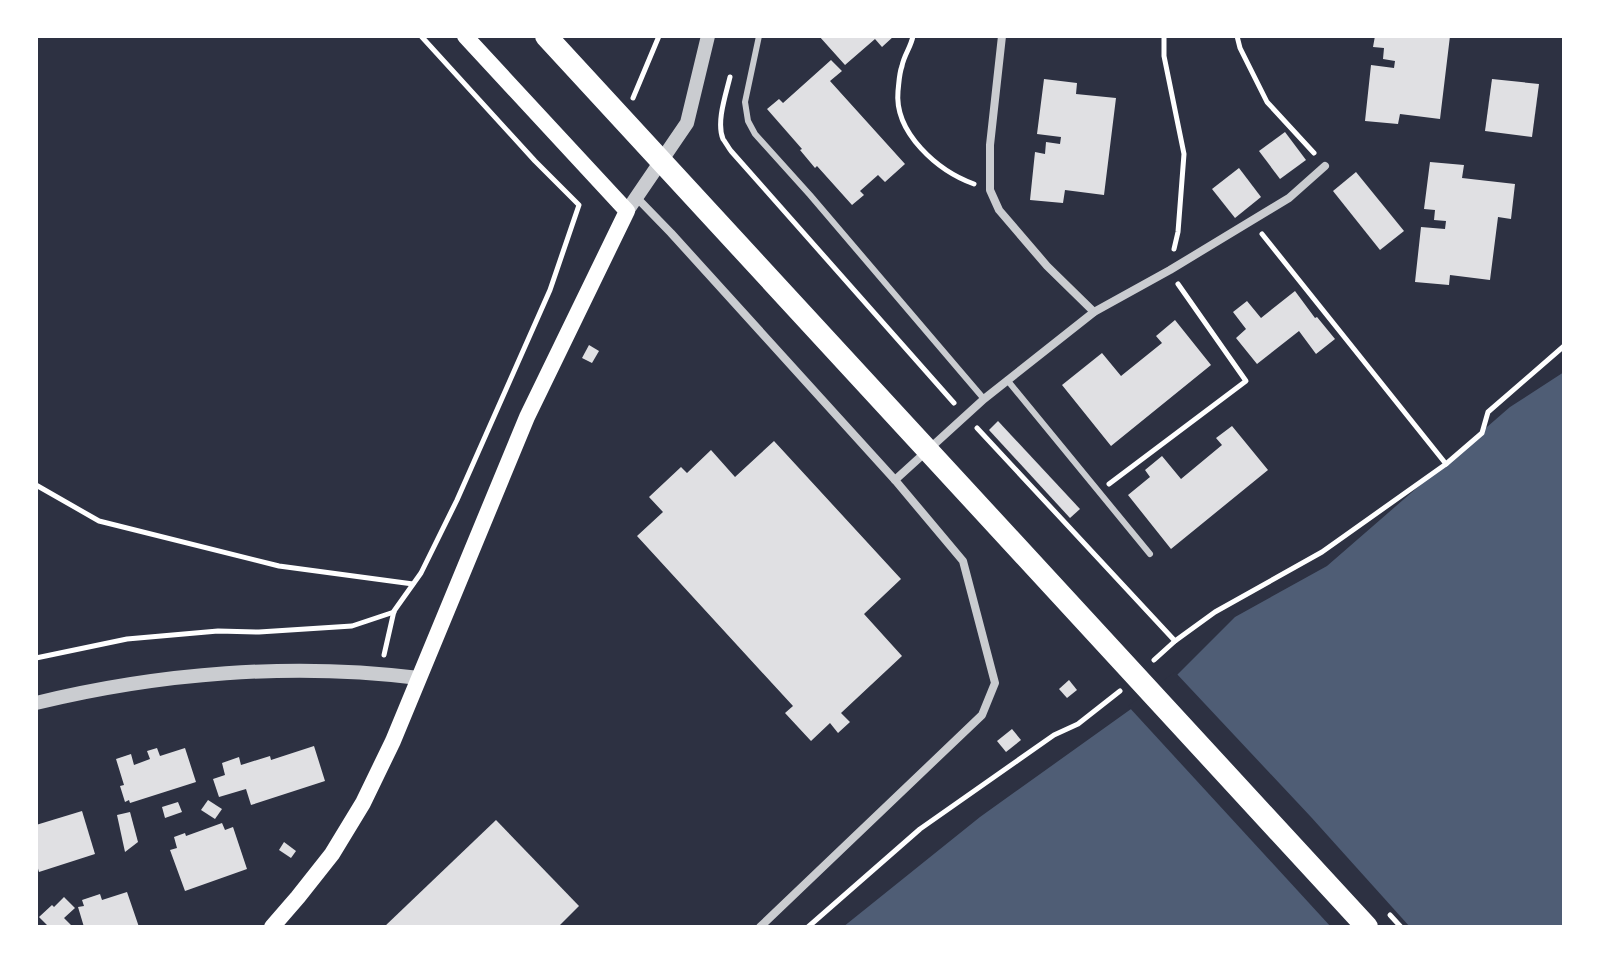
<svg xmlns="http://www.w3.org/2000/svg" width="1600" height="963" viewBox="0 0 1600 963" font-family="Merriweather,serif">
<style>
.water{fill:#4f5d75}
.pier{fill:#2d3142}
.building{fill:#e0e0e3}
.lines{fill:none;stroke-linecap:round;stroke-linejoin:round}
.path{stroke:#fff;stroke-width:5}
.service{stroke:#caccd0;stroke-width:6}
.minor{stroke:#caccd0;stroke-width:8}
.tertiary{stroke:#caccd0;stroke-width:14}
.secondary{stroke:#fff;stroke-width:16}
.trunk{stroke:#fff;stroke-width:22}
</style>
<rect width="100%" height="100%" fill="#2d3142"/>
<polygon class="water" points="1564,372 1564,927 843,927 980,817 1173,679 1235,617 1327,566 1510,407"/>
<polygon class="pier" points="1175,672 1311,817 1410,927 1331,927 1128,706"/>
<g class="building">
<polygon points="819,36 894,36 882,47 875,39 845,65"/>
<polygon points="1375,36 1450,36 1440,119 1400,114 1398,124 1365,121 1371,65 1394,68 1395,61 1383,59 1384,48 1373,47"/>
<polygon points="831,60 842,71 830,81 905,164 885,182 878,175 860,191 864,195 852,205 817,166 815,168 800,150 802,149 767,109 779,99 783,103"/>
<polygon points="1044,79 1077,83 1076,94 1116,98 1104,195 1065,190 1063,203 1030,200 1035,152 1045,154 1046,142 1060,144 1061,137 1037,134"/>
<polygon points="1492,79 1539,84 1532,137 1485,131"/>
<polygon points="1285,132 1306,160 1280,179 1259,151"/>
<polygon points="1430,162 1464,165 1462,178 1515,184 1511,219 1498,217 1490,280 1450,275 1449,285 1415,282 1421,227 1445,229 1446,221 1434,220 1435,210 1424,209"/>
<polygon points="1239,168 1261,197 1235,218 1212,189"/>
<polygon points="1356,172 1404,231 1380,250 1333,191"/>
<polygon points="1295,291 1315,318 1317,317 1335,339 1316,354 1299,331 1257,364 1236,338 1246,329 1233,312 1247,301 1261,318"/>
<polygon points="1175,320 1211,365 1111,446 1062,385 1102,353 1121,376 1162,343 1156,336"/>
<polygon points="589,345 599,351 592,363 582,358"/>
<polygon points="998,421 1080,509 1070,518 989,430"/>
<polygon points="1232,426 1268,470 1171,549 1128,495 1150,477 1145,470 1162,456 1181,479 1222,445 1216,438"/>
<polygon points="774,441 901,579 864,614 902,656 841,713 850,722 838,733 830,723 811,741 785,713 793,706 637,536 663,512 649,497 681,467 687,473 711,450 735,477"/>
<polygon points="1069,680 1077,690 1067,698 1059,689"/>
<polygon points="1012,729 1021,740 1006,752 997,741"/>
<polygon points="314,746 325,781 251,805 246,789 219,797 213,779 225,775 222,763 239,757 241,765 270,756 271,760"/>
<polygon points="157,748 160,756 185,748 196,782 130,803 129,800 125,802 120,786 124,785 116,759 131,754 134,765 150,759 147,751"/>
<polygon points="208,800 222,809 215,819 201,810"/>
<polygon points="178,802 182,812 165,818 162,807"/>
<polygon points="82,811 95,854 39,872 36,862 36,825"/>
<polygon points="130,812 138,842 125,852 117,815"/>
<polygon points="496,820 579,906 558,927 384,927"/>
<polygon points="222,823 225,830 233,827 247,869 185,891 170,850 177,848 174,837 185,833 186,836"/>
<polygon points="284,842 296,851 291,858 279,850"/>
<polygon points="127,892 139,927 84,927 78,907 84,906 82,900 100,894 102,900"/>
<polygon points="64,897 75,908 64,918 73,927 49,927 39,917 52,905 54,907"/>
</g>
<g class="lines">
<g class="path">
<path d="M913 36C911 47 904 55 902 66 899 74 899 83 898 91 894 133 938 171 974 184"/>
<polyline points="1164,36 1164,56 1184,154 1178,232 1174,249"/>
<polyline points="1237,36 1240,48 1267,102 1314,153"/>
<path d="M730 77C726 94 716 122 723 139 724 140 730 150 731 151L954 403"/>
<polyline points="633,98 659,36"/>
<polyline points="1262,234 1446,464"/>
<polyline points="977,428 1175,641"/>
<polyline points="1109,484 1246,381 1178,284"/>
<polyline points="36,485 99,521 279,566 413,584"/>
<polyline points="384,655 394,611 421,573 457,500 550,290 579,205 535,161 421,36"/>
<polyline points="36,658 127,639 218,631 259,632 352,626 394,612"/>
<polyline points="1154,660 1175,641 1215,612 1322,552 1446,464 1482,433 1488,412 1564,346"/>
<polyline points="1390,915 1401,927"/>
<polyline points="808,927 920,829 1054,735 1078,724 1120,691"/>
</g>
<g class="service">
<polyline points="759,36 745,102 748,121 755,134 810,195 984,399"/>
<polyline points="1008,381 1150,554"/>
</g>
<g class="minor">
<polyline points="1002,36 990,145 990,190 999,210 1047,266 1094,312"/>
<polyline points="637,198 671,233 895,480 963,561 995,683 982,715 760,927"/>
<polyline points="895,480 984,399 1094,312 1170,270 1289,198 1325,166"/>
</g>
<g class="tertiary">
<polyline points="627,211 687,123 708,36"/>
<path d="M36 703C159 673 292 662 419 678"/>
</g>
<polyline class="secondary" points="272,927 298,897 332,854 363,803 393,741 527,417 627,211 465,36"/>
<polyline class="trunk" points="546,36 1367,927"/>
</g>
<rect width="1600" height="963" fill="none" stroke="#ffffff" stroke-width="76"/>
</svg>
